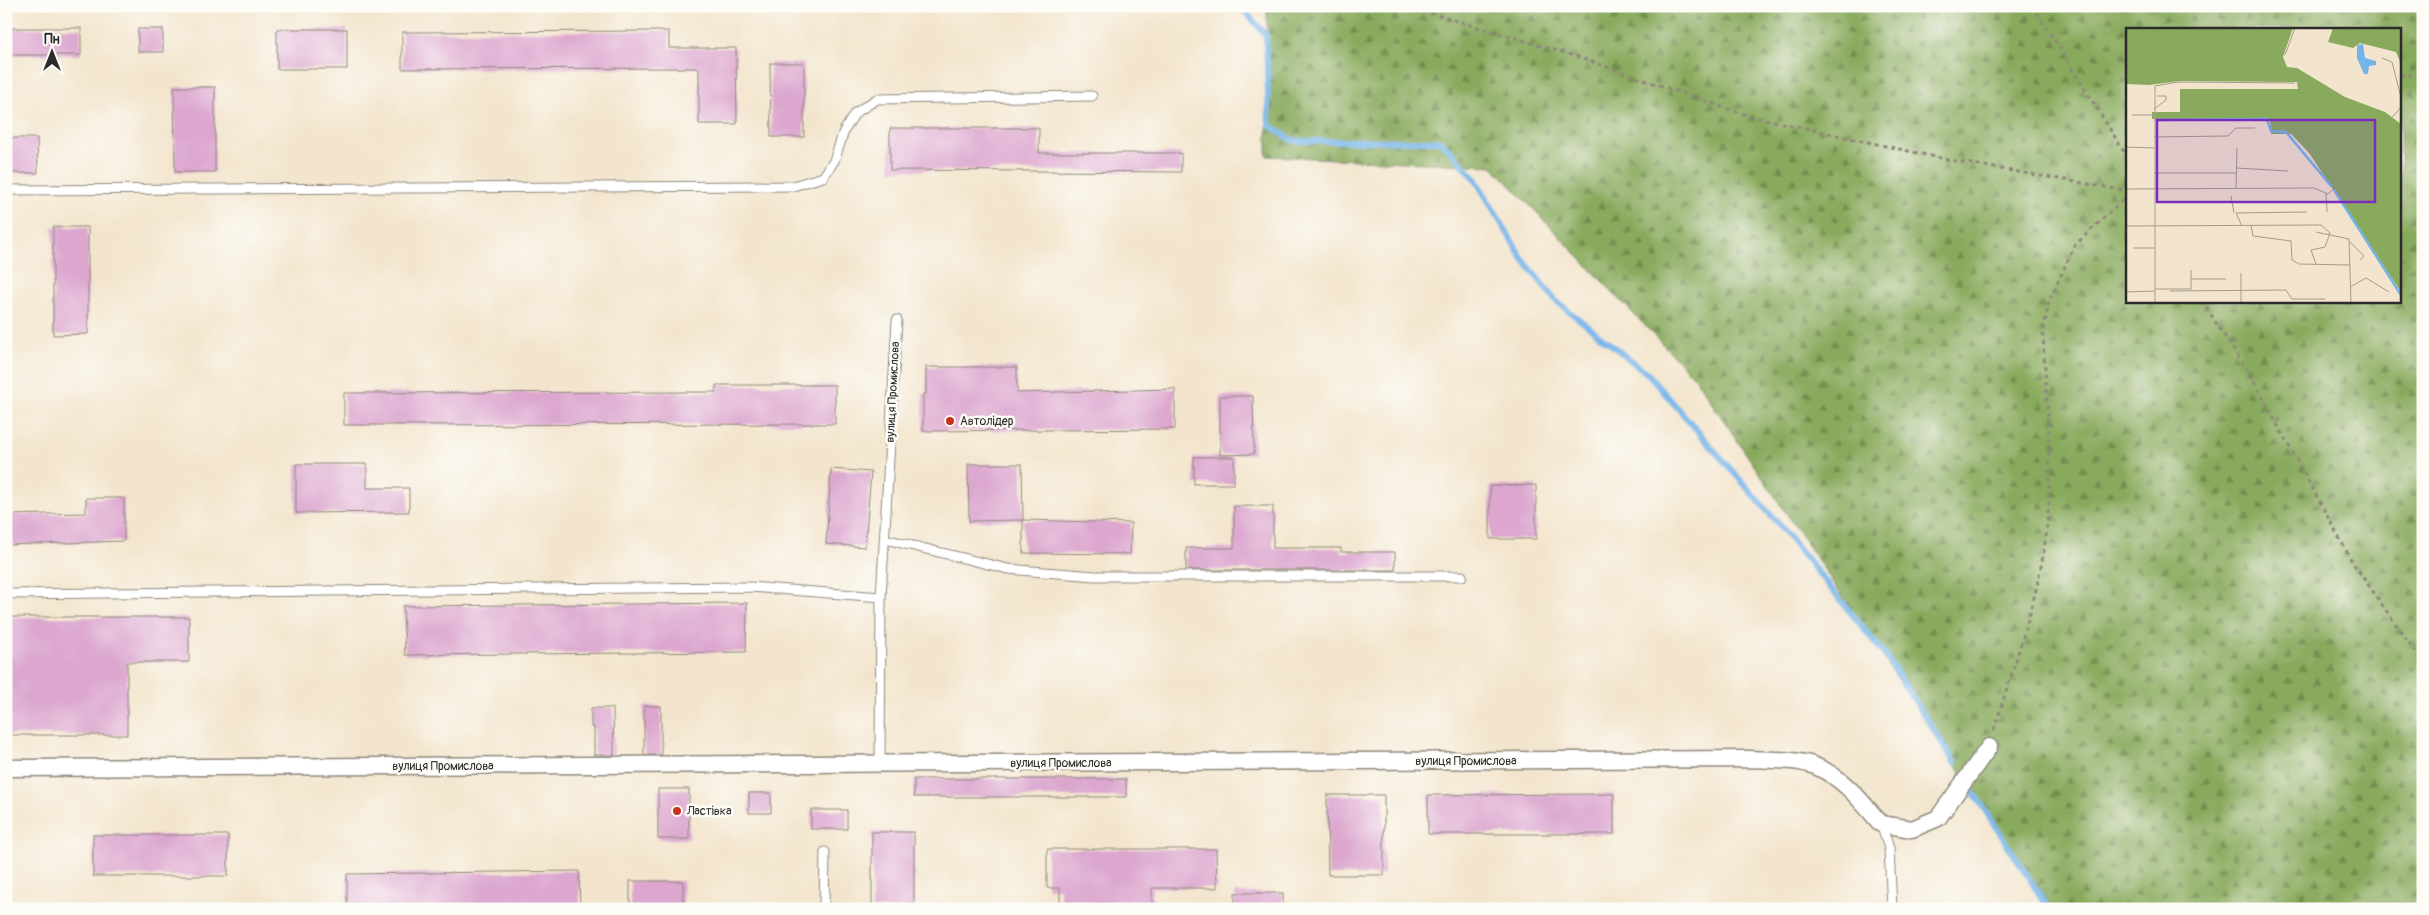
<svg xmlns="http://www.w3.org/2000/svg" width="2429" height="915" viewBox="0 0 2429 915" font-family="Pangolin,sans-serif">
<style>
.forest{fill:url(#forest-firs);stroke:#5a6a44;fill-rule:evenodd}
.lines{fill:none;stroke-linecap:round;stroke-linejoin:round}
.stream{stroke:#75b4e9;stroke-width:6}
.building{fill:#dca6cf}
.service-casing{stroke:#8f887c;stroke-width:11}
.minor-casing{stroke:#8f887c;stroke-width:19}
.path{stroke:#8f887c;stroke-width:3;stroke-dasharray:4 4;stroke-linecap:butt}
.service{stroke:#fff;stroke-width:9}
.minor{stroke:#fff;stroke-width:16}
.poi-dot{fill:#c8321e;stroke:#fdfcf7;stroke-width:2}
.labels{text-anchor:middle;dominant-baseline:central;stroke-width:5;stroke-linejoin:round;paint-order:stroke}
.street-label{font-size:12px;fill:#2b2b2b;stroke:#fdfcf7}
.poi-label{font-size:12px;fill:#2b2b2b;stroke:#fdfcf7;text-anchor:start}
.inset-river{fill:none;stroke:#75b4e9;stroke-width:2.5}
.inset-road{fill:none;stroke:#a39b8c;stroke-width:1}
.view{fill:#7b2cbf;fill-opacity:0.15;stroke:#7b2cbf;stroke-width:2.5}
.inset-edge{fill:none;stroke:#2b2b2b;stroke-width:2.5}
</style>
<defs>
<pattern id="forest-firs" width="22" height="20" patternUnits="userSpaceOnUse" patternTransform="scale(1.25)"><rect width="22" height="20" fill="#89aa5d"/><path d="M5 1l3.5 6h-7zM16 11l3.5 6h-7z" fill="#708b4d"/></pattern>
</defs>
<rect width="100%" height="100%" fill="#fdfcf7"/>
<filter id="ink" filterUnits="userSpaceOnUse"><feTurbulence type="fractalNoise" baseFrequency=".02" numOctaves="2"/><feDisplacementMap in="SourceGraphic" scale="10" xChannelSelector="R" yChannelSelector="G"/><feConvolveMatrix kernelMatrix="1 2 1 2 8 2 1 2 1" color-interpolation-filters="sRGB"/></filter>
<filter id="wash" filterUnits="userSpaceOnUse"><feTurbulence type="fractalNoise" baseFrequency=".0096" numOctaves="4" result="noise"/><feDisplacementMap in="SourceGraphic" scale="20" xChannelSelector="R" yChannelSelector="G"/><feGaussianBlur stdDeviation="1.12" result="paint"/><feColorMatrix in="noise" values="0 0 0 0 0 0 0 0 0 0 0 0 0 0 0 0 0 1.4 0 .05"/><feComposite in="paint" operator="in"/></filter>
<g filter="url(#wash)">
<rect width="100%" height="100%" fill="#f3e5cd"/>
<path class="forest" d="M1267 6H2423V909H2053L1695 378 1492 166 1267 156ZM2128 29H2400V301H2128Z"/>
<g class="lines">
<g class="stream">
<polyline points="1240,6 1266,35 1269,125 1294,141 1441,141 1474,177 1522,258 1555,300 1648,374 1776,521 1886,656 1955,763"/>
<polyline points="1970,787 2049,909"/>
</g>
</g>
<g id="blocks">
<g class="building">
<rect x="6" y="28" width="75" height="27"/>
<rect x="138" y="29" width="25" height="23"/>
<rect x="277" y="29" width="70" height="40"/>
<polygon points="669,31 669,48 736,48 737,124 699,124 699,68 402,69 402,32"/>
<polygon points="770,63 804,63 804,137 771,137"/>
<polygon points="174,87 215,87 215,172 175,172"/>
<polygon points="890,128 1039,128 1039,153 1181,153 1181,172 890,170"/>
<polygon points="6,138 37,138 38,173 6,173"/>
<polygon points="53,227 88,227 88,334 53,335"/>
<polygon points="926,367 1017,367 1017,393 1175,389 1175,429 923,431 923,394 926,394"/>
<polygon points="716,385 835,385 835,424 344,425 344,393 716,392"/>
<polygon points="1220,396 1253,396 1254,454 1220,455"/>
<rect x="1194" y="457" width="40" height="27"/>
<polygon points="296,464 367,464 367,488 409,488 409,512 296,513"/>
<polygon points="968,464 1022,464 1023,520 969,521"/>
<polygon points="831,469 871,472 865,547 826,544"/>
<polygon points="1536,485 1536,539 1490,539 1490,486"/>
<polygon points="86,498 124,498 124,541 6,545 6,515 86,513"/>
<polygon points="1234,506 1273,506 1273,548 1341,548 1341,552 1395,552 1395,570 1186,570 1186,548 1234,548"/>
<polygon points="1023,520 1131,523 1130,554 1023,553"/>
<polygon points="747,603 746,652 405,655 403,606"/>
<polygon points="6,617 189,617 189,662 127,662 127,735 6,735"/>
<rect x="644" y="706" width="17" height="49"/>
<polygon points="591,708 613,708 614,755 594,755 594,727 591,727"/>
<rect x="914" y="779" width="212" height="18"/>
<rect x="658" y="789" width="31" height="50"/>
<rect x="749" y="793" width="22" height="20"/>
<polygon points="1614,794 1614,834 1428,834 1428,795"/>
<polygon points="1327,795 1384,795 1384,875 1328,875"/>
<rect x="811" y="810" width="36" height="19"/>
<rect x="872" y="832" width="42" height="77"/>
<rect x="93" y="835" width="135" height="41"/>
<polygon points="1047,849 1216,849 1217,888 1152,888 1152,909 1060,909 1060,888 1047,888"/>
<polygon points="579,871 580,909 347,909 347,874"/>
<rect x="630" y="881" width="53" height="28"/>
<rect x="1235" y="893" width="48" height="16"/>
</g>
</g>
</g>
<g filter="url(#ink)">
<use href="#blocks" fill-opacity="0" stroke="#8f887c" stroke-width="1"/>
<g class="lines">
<g class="service-casing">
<g id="service">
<polyline points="6,190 793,186 823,177 834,161 844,131 855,113 877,99 1092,96"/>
<polyline points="885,539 1008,569 1095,576 1462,576"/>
<polyline points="6,594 750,587 881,597"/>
<polyline points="880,764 881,597 897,320"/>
<polyline points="1881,824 1889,848 1892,909"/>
<polyline points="824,909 825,852"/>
</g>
</g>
<g class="minor-casing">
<path id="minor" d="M6 768 1749 759C1770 760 1796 759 1815 766 1843 777 1862 802 1881 824L1912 829 1938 818 1989 747"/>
</g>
<g class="path">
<polyline points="1407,6 1578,57 1746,115 1949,160 2128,191"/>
<polyline points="2033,6 2128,158"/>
<polyline points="2400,75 2423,74"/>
<polyline points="2202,301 2253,380 2353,563 2423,663"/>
<path d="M1994 730C2013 666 2038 601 2046 535 2054 469 2046 399 2043 333L2049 301 2075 245 2128 195"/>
</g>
<use href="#service" class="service"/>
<use href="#minor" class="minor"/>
</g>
</g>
<g class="poi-dot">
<circle cx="950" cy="421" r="5"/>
<circle cx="677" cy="811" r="5"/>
</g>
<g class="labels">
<g class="street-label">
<text transform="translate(893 392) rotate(-87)">вулиця Промислова</text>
<text x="1466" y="761">вулиця Промислова</text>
<text x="1061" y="763">вулиця Промислова</text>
<text x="443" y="766">вулиця Промислова</text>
</g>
<g class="poi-label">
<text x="960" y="421">Автолідер</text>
<text x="687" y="811">Ластівка</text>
</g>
</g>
<g transform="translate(2126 28)">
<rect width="275" height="275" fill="#f3e5cd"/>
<path d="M0 0H167L157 29 161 39 171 40 219 69 259 84 275 96V264L183 125 165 106H145L144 91H26V84H54V61H172L171 54 54 53 23 57 0 56ZM207 0H275V36L270 24 234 15 227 20 202 14Z" fill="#89aa5d"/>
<path d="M237 16 239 30 250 33V37L243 38 242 46H238L231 30V17Z" fill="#75b4e9"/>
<path class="inset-river" d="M29 92 141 91 145 103 160 104 206 159M208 162 275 267"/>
<path class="inset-road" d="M159 27 169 0M256 30 266 34 275 69M28 81 40 72V68H31M6 87H28M263 93 275 79M28 109 102 108 110 100H129M0 119 28 120M110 140 162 143M28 145H110M110 160 111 120M0 161 188 160 202 166 209 159M200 166 201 184M105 168 108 185M125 197 127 208 165 213 166 232 173 236 224 237M0 198 195 197 204 205 199 219 185 222 190 236M116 198 110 185 181 184M190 204 223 211 225 275M224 214 238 228 234 232M7 220H29M65 251H100M224 259 240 250 263 264M29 261H65V242M44 263 160 262 166 271H199M0 264 28 263M29 275V58L52 54 169 55M115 275V245"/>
<path class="view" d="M31 92H249V174H31Z"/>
<rect width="275" height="275" class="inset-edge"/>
</g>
<rect width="2429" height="915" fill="none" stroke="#fdfcf7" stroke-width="25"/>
<g transform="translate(52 52)" stroke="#fdfcf7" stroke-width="4" paint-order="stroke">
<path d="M0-4L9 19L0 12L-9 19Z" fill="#2b2b2b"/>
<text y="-8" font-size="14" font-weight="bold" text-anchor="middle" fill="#2b2b2b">Пн</text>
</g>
</svg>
